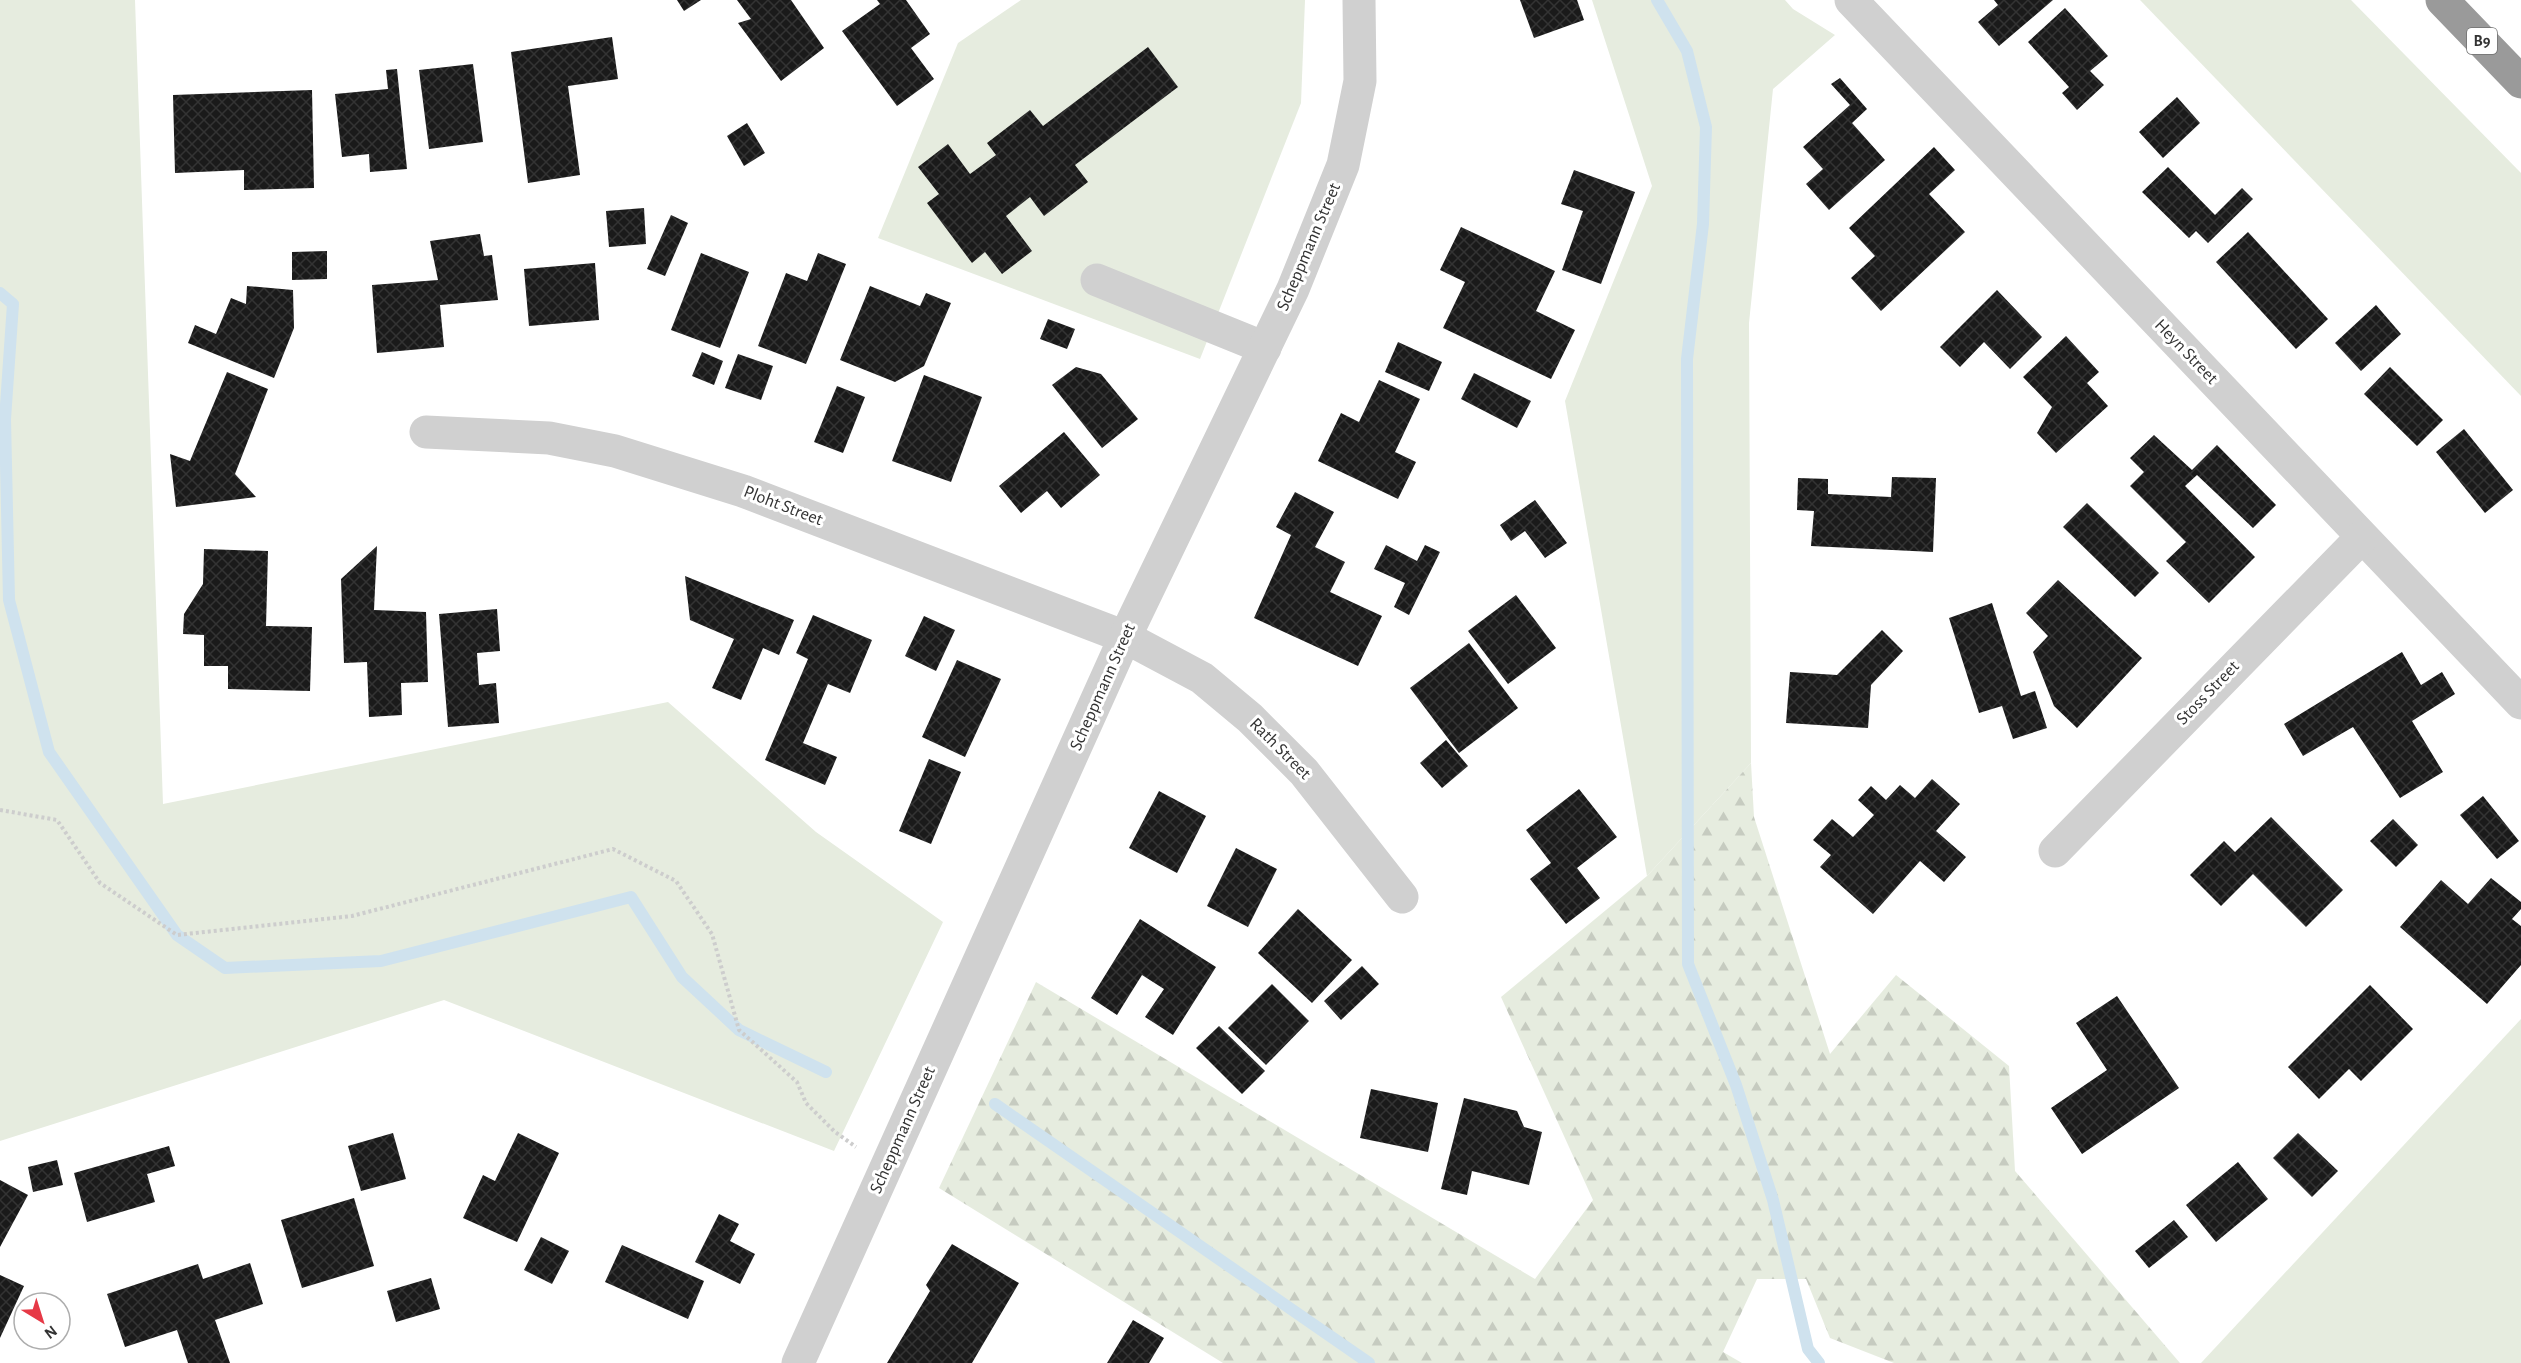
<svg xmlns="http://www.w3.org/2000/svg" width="2521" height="1363" viewBox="0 0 2521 1363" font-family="'Alegreya Sans',sans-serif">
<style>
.green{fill:#e6ecdf}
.forest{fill:url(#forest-firs)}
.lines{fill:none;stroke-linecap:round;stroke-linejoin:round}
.stream{stroke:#cfe2ee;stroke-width:12}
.building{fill:url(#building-cross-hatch)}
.path{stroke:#cdcdcd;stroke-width:4;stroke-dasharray:3 3;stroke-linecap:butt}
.minor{stroke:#d0d0d0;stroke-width:33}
.highway{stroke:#9a9a9a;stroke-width:33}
.labels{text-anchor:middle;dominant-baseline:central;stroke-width:6;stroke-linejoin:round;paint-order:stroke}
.shield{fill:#fff;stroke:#707070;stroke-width:1.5}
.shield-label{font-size:16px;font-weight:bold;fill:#333}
.street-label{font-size:18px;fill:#333;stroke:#fff}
</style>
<defs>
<pattern id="forest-firs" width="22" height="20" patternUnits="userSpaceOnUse" patternTransform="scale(1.5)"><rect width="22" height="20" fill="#e6ecdf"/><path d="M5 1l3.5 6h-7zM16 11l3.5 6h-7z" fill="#c6cbc0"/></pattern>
<pattern id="building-cross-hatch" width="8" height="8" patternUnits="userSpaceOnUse" patternTransform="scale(1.5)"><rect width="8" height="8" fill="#1a1a1a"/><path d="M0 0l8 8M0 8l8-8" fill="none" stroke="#333"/></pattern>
</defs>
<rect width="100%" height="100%" fill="#fff"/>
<g class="green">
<polygon points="0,0 135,0 163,804 668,702 816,832 943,922 834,1151 444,1000 0,1141"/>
<polygon points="1021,0 1305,0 1301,103 1200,359 878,238 958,43"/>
<polygon points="1592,0 1785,0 1793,9 1835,35 1773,89 1749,323 1751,763 1647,876 1565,401 1652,186"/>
<polygon points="2140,0 2351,0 2521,173 2521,396"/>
<polygon points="2521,1019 2521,1363 2201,1363"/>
</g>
<polygon class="forest" points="1751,763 1754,817 1830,1054 1896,975 2009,1066 2015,1171 2180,1363 1894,1363 1830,1338 1806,1279 1757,1279 1723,1352 1742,1363 1223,1363 939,1188 1036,982 1535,1279 1593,1200 1501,997 1647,876"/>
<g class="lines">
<g class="stream">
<polyline points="1657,0 1687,51 1706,127 1703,224 1687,359 1688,964 1736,1085 1773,1200 1808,1349 1819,1363"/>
<polyline points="0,293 13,304 5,419 9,600 49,752 177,935 225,968 381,961 631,897 682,977 739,1030 826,1072"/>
<polyline points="995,1104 1369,1363"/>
</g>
</g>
<g class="building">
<polygon points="677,0 701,0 684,11"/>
<polygon points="737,0 791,0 824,48 781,81 738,23 751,19"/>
<polygon points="877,0 906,0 930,34 911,48 934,79 897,106 842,31 880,4"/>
<polygon points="1520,0 1577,0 1584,20 1534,38"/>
<polygon points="1994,0 2053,0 1999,46 1978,22 1998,5"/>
<polygon points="2065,8 2108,56 2090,71 2104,85 2077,110 2062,93 2069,87 2028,42"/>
<polygon points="612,37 618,79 568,86 580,175 528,183 511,52"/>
<polygon points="1148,47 1178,87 1075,165 1088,182 1044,216 1030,197 1006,216 1032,251 1002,274 985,252 972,263 927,203 939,194 918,167 948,144 970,174 996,155 987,143 1030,110 1043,126"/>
<polygon points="473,64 483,142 429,149 419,70"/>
<polygon points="397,69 407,169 370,172 369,154 342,157 335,94 388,89 386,70"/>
<polygon points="1840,78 1867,109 1852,123 1885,160 1829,210 1806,184 1823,169 1803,147 1850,105 1831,84"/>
<polygon points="312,90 314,188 244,190 244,170 175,173 173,95"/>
<polygon points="2177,97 2200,123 2163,158 2139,132"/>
<polygon points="747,123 765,153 744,166 727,136"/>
<polygon points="1934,147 1955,170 1929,194 1965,232 1881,311 1851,278 1875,256 1849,228"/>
<polygon points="2168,167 2215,215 2242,188 2253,199 2208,243 2196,231 2189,238 2142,192"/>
<polygon points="1574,170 1635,192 1601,284 1562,270 1583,211 1561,204"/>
<polygon points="644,208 646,244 609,247 606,211"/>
<polygon points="671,215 688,223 665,276 647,269"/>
<polygon points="1461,227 1555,271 1536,311 1575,330 1551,379 1443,328 1465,282 1440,270"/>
<polygon points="2248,232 2328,319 2296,349 2216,262"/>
<polygon points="480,234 484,256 492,255 498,300 440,305 444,347 377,353 372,285 438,280 430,241"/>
<polygon points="327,251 327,279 292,280 292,252"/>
<polygon points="701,253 749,272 720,348 671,330"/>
<polygon points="818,253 846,264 806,364 758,346 786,273 807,281"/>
<polygon points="595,263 599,320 529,326 524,269"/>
<polygon points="247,286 293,290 294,328 274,378 188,343 195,325 216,334 231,298 246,304"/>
<polygon points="870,286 920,306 926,293 951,303 924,366 895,382 840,360"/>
<polygon points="1997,290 2042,337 2010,369 1984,342 1960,367 1940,347"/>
<polygon points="2376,305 2401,334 2361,371 2335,343"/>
<polygon points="1048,319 1075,329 1067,349 1040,339"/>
<polygon points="2066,336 2099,372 2087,383 2108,406 2056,453 2037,433 2052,407 2023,377"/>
<polygon points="1398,342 1442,362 1429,391 1385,372"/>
<polygon points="702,352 723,361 714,385 692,376"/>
<polygon points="738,354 773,366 761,400 725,388"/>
<polygon points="1076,367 1101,374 1138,419 1102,448 1052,385"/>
<polygon points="2390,367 2443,420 2417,446 2364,394"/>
<polygon points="227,372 268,389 235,474 256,497 176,507 170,454 190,461"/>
<polygon points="1474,373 1531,401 1517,428 1461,399"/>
<polygon points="924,375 982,397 951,482 892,461"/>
<polygon points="1379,380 1420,399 1395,452 1416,462 1398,499 1318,461 1341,413 1359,422"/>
<polygon points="837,386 865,397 843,453 814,442"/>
<polygon points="2464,429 2513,490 2485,513 2436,452"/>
<polygon points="1064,432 1100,475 1061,508 1047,491 1021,513 999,486"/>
<polygon points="2154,435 2192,470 2217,445 2276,505 2253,528 2197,475 2185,486 2255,557 2209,603 2166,561 2186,542 2130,486 2144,472 2130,458"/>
<polygon points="1892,477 1936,478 1933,552 1811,546 1814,511 1797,510 1798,478 1828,479 1828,494 1891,497"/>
<polygon points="1295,492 1334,512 1315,547 1345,562 1330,592 1382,616 1358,666 1254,618 1291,535 1276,527"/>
<polygon points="1535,500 1567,543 1545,558 1525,531 1511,541 1500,525"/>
<polygon points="2087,503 2159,573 2135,597 2063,527"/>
<polygon points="1386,545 1417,561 1425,545 1440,552 1409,615 1394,607 1405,583 1374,569"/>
<polygon points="377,546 374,610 426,612 428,682 401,683 402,715 369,717 367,662 344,663 341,579"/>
<polygon points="204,549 268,551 266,626 312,627 310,691 228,689 228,666 204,666 204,635 183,634 184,614 203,584"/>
<polygon points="685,576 794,620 779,655 763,648 741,700 712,688 734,639 690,620"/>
<polygon points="2058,580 2142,658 2077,728 2054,706 2033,652 2048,636 2026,613"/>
<polygon points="1516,595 1556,648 1508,684 1468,631"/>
<polygon points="1992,603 2021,696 2035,691 2047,728 2013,739 2002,706 1979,713 1949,618"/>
<polygon points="497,609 500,651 477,653 479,685 496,683 499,723 448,727 439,614"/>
<polygon points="813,615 872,640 850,693 828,684 803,743 837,757 825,785 765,760 808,659 796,653"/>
<polygon points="924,616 955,630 936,671 905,656"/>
<polygon points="1882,630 1903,651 1871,685 1868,728 1786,723 1790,672 1837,675"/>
<polygon points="1469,643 1518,708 1459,753 1410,688"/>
<polygon points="2402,652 2421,685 2442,672 2455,694 2412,721 2443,772 2400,798 2353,727 2303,756 2284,724"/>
<polygon points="957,660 1001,679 965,757 922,737"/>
<polygon points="1446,740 1468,766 1442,788 1420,763"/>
<polygon points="929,759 961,772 931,844 899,831"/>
<polygon points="1932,779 1960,804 1936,831 1966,857 1944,882 1920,861 1873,914 1820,867 1831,855 1813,840 1832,819 1853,837 1874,815 1858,800 1871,786 1886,800 1900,785 1915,798"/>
<polygon points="1579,789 1617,837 1577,868 1600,898 1566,924 1530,879 1551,863 1526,830"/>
<polygon points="1159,791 1206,816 1177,873 1129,848"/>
<polygon points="2483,796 2519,841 2497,859 2460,815"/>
<polygon points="2271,817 2343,890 2306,927 2253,874 2221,906 2190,875 2224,841 2235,852"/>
<polygon points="2393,819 2418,845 2396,867 2370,841"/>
<polygon points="1236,848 1277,869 1248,927 1207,906"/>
<polygon points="2491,878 2521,902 2521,909 2512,919 2521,926 2521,965 2487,1004 2400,927 2441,880 2468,904"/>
<polygon points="1298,909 1352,960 1312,1003 1258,953"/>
<polygon points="1140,919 1216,967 1173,1035 1145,1017 1164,989 1142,975 1117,1015 1091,998"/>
<polygon points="1362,966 1379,984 1341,1020 1324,1001"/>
<polygon points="1272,984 1309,1021 1266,1065 1228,1028"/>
<polygon points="2370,985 2413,1029 2361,1081 2349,1069 2319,1099 2288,1067"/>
<polygon points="2117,996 2179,1088 2082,1154 2051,1108 2107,1070 2076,1023"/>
<polygon points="1219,1026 1265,1071 1242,1094 1196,1048"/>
<polygon points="1371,1089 1438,1103 1428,1152 1360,1138"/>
<polygon points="1464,1098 1517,1111 1524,1127 1542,1132 1529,1185 1472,1171 1467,1195 1441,1189"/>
<polygon points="393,1133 406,1179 361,1191 348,1146"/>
<polygon points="518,1133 559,1153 517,1242 463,1218 483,1175 495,1181"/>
<polygon points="2298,1133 2338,1171 2312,1197 2273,1158"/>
<polygon points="169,1146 175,1166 147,1174 155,1202 87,1222 74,1173"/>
<polygon points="57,1160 63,1185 33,1192 28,1167"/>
<polygon points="2238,1162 2268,1199 2216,1242 2186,1205"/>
<polygon points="0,1180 28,1195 0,1247"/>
<polygon points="354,1198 374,1266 302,1288 281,1220"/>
<polygon points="719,1214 739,1224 730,1241 755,1254 740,1284 695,1262"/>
<polygon points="2174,1220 2188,1237 2149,1268 2135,1251"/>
<polygon points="541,1237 569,1251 552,1284 524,1270"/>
<polygon points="952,1244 1019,1283 972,1363 887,1363 930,1291 926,1285"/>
<polygon points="622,1245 704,1281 688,1319 605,1282"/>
<polygon points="250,1263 263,1304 215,1320 230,1363 188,1363 177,1330 125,1347 107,1294 198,1264 203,1279"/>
<polygon points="0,1275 24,1286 0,1338"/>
<polygon points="431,1278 440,1309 396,1322 387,1291"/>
<polygon points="1133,1320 1164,1338 1149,1363 1107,1363"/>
</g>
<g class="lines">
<polyline class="path" points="0,810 57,820 100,883 177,935 352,916 613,849 676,881 712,934 739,1030 797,1082 806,1103 835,1132 856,1147"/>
<g class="minor">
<polyline points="1851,0 2521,703"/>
<polyline points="1097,280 1265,348"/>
<polyline points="426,432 549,438 615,451 743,491 1125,637 1202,678 1250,718 1304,772 1402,897"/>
<polyline points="2055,851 2362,537"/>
<polyline points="798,1363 1125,637 1293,289 1343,165 1360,81 1359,0"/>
</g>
<polyline class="highway" points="2442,0 2521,82"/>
</g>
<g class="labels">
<rect class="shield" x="2467" y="28" width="30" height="26" rx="4.5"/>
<g class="shield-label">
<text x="2482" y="41">B9</text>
</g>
<g class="street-label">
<text transform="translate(1309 247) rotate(-67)">Scheppmann Street</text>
<text transform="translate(2186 352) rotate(46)">Heyn Street</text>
<text transform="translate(783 506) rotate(21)">Ploht Street</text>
<text transform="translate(1103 687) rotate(-66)">Scheppmann Street</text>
<text transform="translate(2208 693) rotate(-46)">Stoss Street</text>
<text transform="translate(1280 749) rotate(45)">Rath Street</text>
<text transform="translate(903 1130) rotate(-66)">Scheppmann Street</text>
</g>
</g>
<g transform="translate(42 1321) rotate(142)"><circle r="28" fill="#ffffff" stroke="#adadad" stroke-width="1.5"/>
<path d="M0-4.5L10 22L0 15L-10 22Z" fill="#e63946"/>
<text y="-9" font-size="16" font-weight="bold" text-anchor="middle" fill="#333333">N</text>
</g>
</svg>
